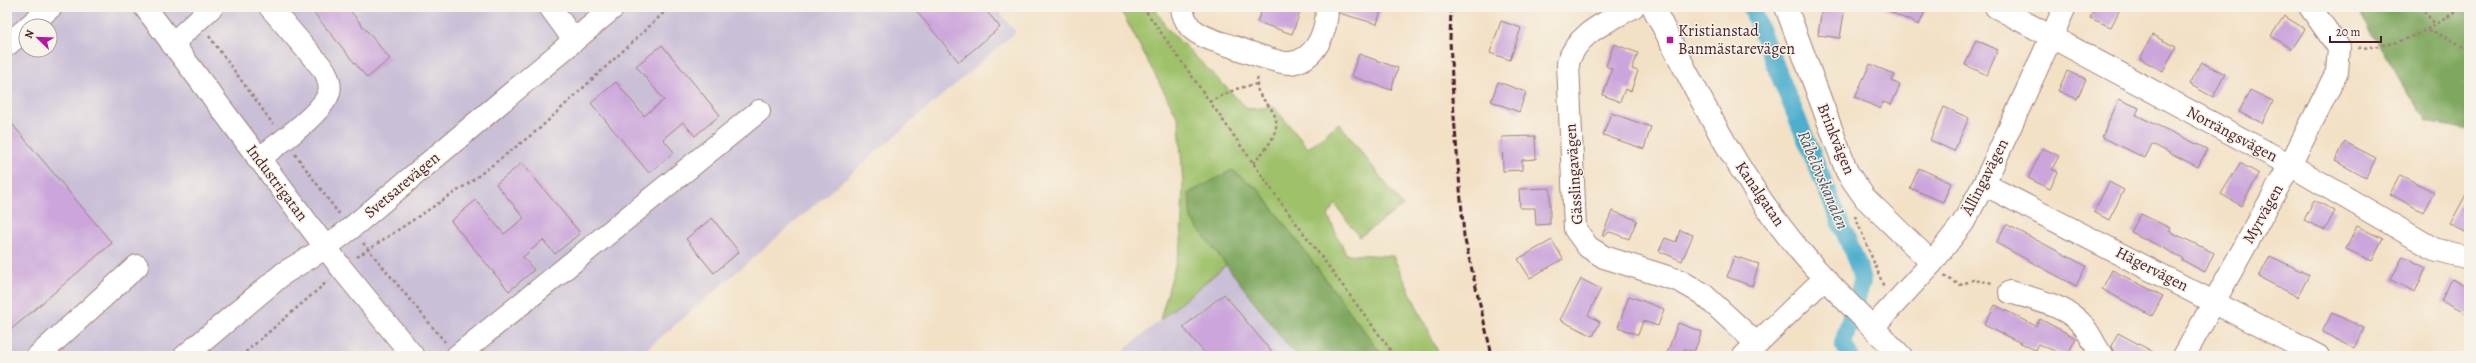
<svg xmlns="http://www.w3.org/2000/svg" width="2476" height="363" viewBox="0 0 2476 363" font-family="Alegreya,serif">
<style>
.industrial{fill:#c9bfd7;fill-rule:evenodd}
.green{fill:#9fc16a;stroke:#74704a}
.forest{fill:#7fa75e;stroke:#646344}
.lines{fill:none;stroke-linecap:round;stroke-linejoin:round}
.canal{stroke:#4eafcd;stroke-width:18}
.building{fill:#cba5db}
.minor-casing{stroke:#9e8078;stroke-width:24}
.path{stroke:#9e8078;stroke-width:2.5;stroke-dasharray:3 3;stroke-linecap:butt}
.minor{stroke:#fff;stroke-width:22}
.rail{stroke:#4a1f2b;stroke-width:3;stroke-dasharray:6 3;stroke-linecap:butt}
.poi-dot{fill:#b5179e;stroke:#f7f3e8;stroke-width:1.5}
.labels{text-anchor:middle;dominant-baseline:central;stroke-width:3;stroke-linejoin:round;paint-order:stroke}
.poi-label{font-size:16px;fill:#4a1f2b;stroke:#f7f3e8;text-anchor:start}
.street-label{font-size:16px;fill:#4a1f2b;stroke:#f7f3e8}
.water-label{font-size:17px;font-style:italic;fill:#4b5164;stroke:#f7f3e8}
</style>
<rect width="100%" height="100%" fill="#f7f3e8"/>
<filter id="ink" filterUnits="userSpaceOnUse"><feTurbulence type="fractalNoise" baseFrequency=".025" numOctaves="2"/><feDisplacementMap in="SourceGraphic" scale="8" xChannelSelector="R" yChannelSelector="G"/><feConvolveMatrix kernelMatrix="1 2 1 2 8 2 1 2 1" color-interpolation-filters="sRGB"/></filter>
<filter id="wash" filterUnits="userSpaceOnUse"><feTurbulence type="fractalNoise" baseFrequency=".012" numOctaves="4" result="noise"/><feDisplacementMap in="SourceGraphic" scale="16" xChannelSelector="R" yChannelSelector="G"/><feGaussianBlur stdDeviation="0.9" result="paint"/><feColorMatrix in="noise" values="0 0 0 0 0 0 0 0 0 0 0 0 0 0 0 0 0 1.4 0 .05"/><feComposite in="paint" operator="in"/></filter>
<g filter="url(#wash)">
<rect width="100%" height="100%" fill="#f3e1c6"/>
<g class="industrial">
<path d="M7 7H995L1016 32 639 356H7ZM26 26H50V50H26Z"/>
<polygon points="1226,265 1296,356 1117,356"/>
</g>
<polygon class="green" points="1119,7 1154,7 1166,27 1248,109 1274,107 1308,148 1339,123 1403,206 1359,237 1335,204 1328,216 1346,254 1393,256 1440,356 1383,356 1259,190 1232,170 1191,219 1226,265 1160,320 1181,244 1183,186 1179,120"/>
<g class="forest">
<polygon points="2356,7 2469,7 2469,130 2426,122"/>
<polygon points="1232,170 1259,190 1383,356 1296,356 1191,219 1189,193"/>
</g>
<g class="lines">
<polyline class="canal" points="1751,7 1858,265 1862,282 1843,343 1850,356"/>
</g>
<g id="blocks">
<g class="building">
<polygon points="309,7 347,7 390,59 367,78"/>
<polygon points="913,7 983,7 1000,27 959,62"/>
<polygon points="1263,7 1302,7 1292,34 1257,22"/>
<polygon points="1339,7 1382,7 1377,24 1339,13"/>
<polygon points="1822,7 1845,7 1840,38 1818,35"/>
<polygon points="1880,7 1927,7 1919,25"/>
<polygon points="2095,7 2121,7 2111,27 2090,18"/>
<polygon points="2284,16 2305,29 2292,49 2271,36"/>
<polygon points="1501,21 1521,28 1510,60 1490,53"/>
<polygon points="2152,35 2176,47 2163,71 2140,59"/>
<polygon points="1976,40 1998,50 1987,75 1965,65"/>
<polygon points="1614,44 1638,53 1632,69 1638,71 1631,91 1625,89 1620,102 1603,95 1612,69 1606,66"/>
<polygon points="662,45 720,115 695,136 683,122 663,139 674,152 649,173 591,103 616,82 644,116 664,100 636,66"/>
<polygon points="1359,54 1398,68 1391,90 1351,76"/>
<polygon points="2201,62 2225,74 2213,97 2189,84"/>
<polygon points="1870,64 1895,75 1892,81 1900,85 1891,105 1883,102 1880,109 1855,97"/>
<polygon points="2067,71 2086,79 2077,99 2058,91"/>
<polygon points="1498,82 1526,92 1519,112 1491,101"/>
<polygon points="2250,90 2273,101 2262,123 2239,112"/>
<polygon points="2119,99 2139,108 2136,115 2207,149 2198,167 2152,144 2145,158 2102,137"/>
<polygon points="1944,107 1969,118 1954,151 1930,140"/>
<polygon points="1611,113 1651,127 1644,149 1603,135"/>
<polygon points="7,118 112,243 7,333"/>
<polygon points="1535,136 1536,159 1522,160 1522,170 1503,171 1502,137"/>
<polygon points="2345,142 2376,158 2366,178 2335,161"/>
<polygon points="2043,148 2059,156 2052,169 2058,172 2050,189 2028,178"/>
<polygon points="522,163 580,233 555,254 543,240 523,257 534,270 509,291 451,221 476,200 504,234 524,218 496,184"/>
<polygon points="2240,163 2259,174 2241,206 2221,194"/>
<polygon points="1919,168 1951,183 1943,202 1910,188"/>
<polygon points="2400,175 2434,192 2423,212 2390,194"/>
<polygon points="2109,182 2124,190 2109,220 2094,212"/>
<polygon points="1550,188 1550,224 1536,225 1535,208 1520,208 1519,189"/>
<polygon points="2469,189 2469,234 2450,224"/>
<polygon points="2314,200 2335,211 2325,230 2304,220"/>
<polygon points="1612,211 1637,220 1629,239 1610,232 1602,236"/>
<polygon points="2141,214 2170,228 2169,231 2214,253 2205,272 2182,260 2183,258 2131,232"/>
<polygon points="712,218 739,252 714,273 686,239"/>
<polygon points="2006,224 2086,266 2076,286 1996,243"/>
<polygon points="2357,226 2383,239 2372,261 2346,249"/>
<polygon points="1680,230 1693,235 1682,261 1659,251 1665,238 1676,242"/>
<polygon points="1552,240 1563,259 1530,278 1518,259"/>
<polygon points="1734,256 1759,264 1752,286 1727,277"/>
<polygon points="2270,256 2309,275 2298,297 2259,277"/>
<polygon points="2403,256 2426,268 2415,292 2391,280"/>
<polygon points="2112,270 2163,296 2152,316 2102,289"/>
<polygon points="1581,279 1601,289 1588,315 1600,322 1593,336 1560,320"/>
<polygon points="2452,279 2469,287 2469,315 2441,301"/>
<polygon points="1224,294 1275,356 1207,356 1183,327"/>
<polygon points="1629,296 1664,309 1658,326 1643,321 1638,335 1618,327"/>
<polygon points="1995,305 2036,326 2040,319 2076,338 2067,356 2038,344 2035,350 1984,325"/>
<polygon points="2332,313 2364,328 2354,348 2322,332"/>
<polygon points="1678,323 1702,332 1694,352 1684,349 1681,356 1666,356"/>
<polygon points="2118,333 2161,356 2119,356 2114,353 2111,346"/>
</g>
</g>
</g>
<g filter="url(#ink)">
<use href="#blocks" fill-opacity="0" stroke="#9e8078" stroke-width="1"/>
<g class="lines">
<g class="minor-casing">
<g id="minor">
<polyline points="145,7 342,269 413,356"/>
<polyline points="550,7 574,40"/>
<path d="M1182 7C1182 13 1186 22 1190 27 1201 38 1220 42 1234 47 1245 51 1280 64 1290 63 1317 60 1327 30 1327 7"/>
<path d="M1633 7C1608 22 1577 32 1568 63L1575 229 1588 247 1604 257 1680 281 1703 294 1756 343"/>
<path d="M1653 7C1696 91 1739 179 1800 251 1831 288 1867 321 1901 356"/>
<polyline points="1786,7 1847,172 1865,198 1932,263"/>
<polyline points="1996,7 2290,165 2434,249 2469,258"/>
<polyline points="29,26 51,7"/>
<polyline points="172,44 212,7"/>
<polyline points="7,45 26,29"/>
<path d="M258 159C275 147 325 111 329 92 331 85 328 78 325 71L270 7"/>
<polyline points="1984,184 2318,356"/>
<path d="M2010 292C2033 299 2063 305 2080 322 2089 331 2095 346 2102 356"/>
<polyline points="1873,327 1932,263 1963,223 1984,184 2065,7"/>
<polyline points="38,356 137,266"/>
<polyline points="185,356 284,273 325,248 350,229 614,7"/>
<polyline points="457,356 759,111"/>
<polyline points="1744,356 1824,279"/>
<polyline points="2184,356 2290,165 2337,72 2339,48 2310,7"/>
</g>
</g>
<g class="path">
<polyline points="1143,7 1282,204 1395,356"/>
<polyline points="2420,7 2436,25"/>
<polyline points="2428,31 2449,38 2469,51"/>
<polyline points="209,36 273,124"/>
<path d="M2358 48C2403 46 2426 31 2463 7"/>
<polyline points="1209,102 1236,89 1256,84"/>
<polyline points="295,154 339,214"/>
<path d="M1253 163C1265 151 1284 130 1273 112 1265 98 1253 95 1258 76"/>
<polyline points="1855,216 1884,287"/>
<polyline points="363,243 445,342"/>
<polyline points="357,257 469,183 539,129 670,7"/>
<polyline points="1944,276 1960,285 1973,280 1994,283"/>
<polyline points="241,356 328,281"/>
</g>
<use href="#minor" class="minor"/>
<polyline class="rail" points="1451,7 1450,40 1454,117 1464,236 1492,356"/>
</g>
</g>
<rect class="poi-dot" x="1666" y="36" width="8" height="8" rx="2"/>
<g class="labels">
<g class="poi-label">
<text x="1678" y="31">Kristianstad<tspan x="1678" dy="18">Banmästarevägen</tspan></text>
</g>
<g class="street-label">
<text transform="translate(2232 134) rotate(28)">Norrängsvägen</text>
<text transform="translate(1836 139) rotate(68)">Brinkvägen</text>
<text transform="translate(1574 174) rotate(-94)">Gässlingavägen</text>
<text transform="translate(1985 177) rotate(-63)">Ällingavägen</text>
<text transform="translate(277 183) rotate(53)">Industrigatan</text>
<text transform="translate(402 185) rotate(-40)">Svetsarevägen</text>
<text transform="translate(1760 194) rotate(56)">Kanalgatan</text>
<text transform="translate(2263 214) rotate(-61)">Myrvägen</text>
<text transform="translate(2152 269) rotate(27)">Hägervägen</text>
</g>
<g class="water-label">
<text transform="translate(1823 180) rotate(67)">Råbelövskanalen</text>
</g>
</g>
<rect width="2476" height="363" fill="none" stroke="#f7f3e8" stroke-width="24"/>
<g transform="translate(38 38) rotate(293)"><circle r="19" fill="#f7f3e8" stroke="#b29e9c"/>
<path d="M0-3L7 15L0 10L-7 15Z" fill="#b5179e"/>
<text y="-6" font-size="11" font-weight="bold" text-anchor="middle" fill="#4a1f2b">N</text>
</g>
<path d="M2330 36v6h51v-6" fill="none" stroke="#4a1f2b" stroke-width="2"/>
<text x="2336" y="36" font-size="12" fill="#4a1f2b" stroke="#f7f3e8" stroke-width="3" paint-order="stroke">20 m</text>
</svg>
